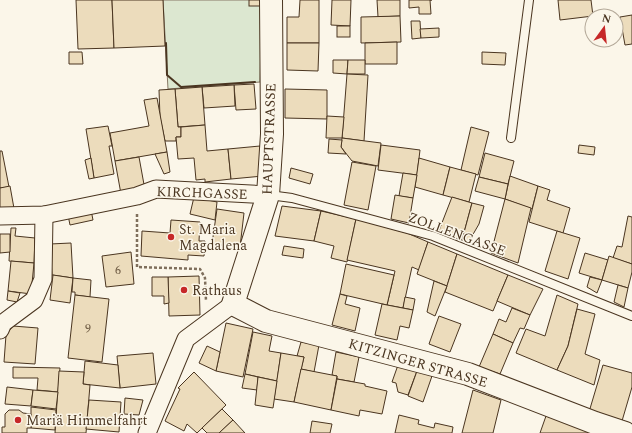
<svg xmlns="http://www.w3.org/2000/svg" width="632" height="433" viewBox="0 0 632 433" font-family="Spectral,serif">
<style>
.green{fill:#dce7d0;stroke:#887966}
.building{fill:#ecdcbc;stroke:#4a3520}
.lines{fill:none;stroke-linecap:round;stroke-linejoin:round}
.lane-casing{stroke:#4a3520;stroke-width:10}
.street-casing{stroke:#4a3520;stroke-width:19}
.secondary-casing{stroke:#4a3520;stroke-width:24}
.path{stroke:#7f6f5c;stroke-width:2.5;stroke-dasharray:3 2;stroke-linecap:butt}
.lane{stroke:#fbf6e9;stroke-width:8}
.street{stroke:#fbf6e9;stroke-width:17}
.secondary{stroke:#fbf6e9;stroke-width:22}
.wall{stroke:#4a3520;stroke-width:2}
.poi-dot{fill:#c62828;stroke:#fbf6e9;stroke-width:1.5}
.labels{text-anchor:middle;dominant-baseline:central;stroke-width:3;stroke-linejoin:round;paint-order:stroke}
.number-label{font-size:12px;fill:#725f47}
.street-label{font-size:14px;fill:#4a3520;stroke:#fbf6e9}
.poi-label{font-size:14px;fill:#4a3520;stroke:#fbf6e9;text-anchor:start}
</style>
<rect width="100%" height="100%" fill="#fbf6e9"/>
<polygon class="green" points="163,0 262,0 260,82 168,89"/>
<g class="building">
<polygon points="76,0 112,0 114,48 78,49"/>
<polygon points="112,0 163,0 165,46 114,48"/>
<rect x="249" y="0" width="13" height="6"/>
<polygon points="300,0 319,0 319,43 287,43 287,17 299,17"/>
<polygon points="332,0 351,0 350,26 331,25"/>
<polygon points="377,0 400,0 400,16 378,17"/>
<polygon points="409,0 432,0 430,0 431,14 419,14 419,7 409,8"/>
<polygon points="558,0 591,0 593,16 560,20"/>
<polygon points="632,15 632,44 625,45 620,17"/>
<polygon points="400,16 401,42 361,43 361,17"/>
<polygon points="411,21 420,21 421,38 412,39"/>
<rect x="337" y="26" width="13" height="11"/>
<polygon points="439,28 439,37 421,38 420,29"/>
<polygon points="397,42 397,64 365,64 365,43"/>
<polygon points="287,43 319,43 318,71 287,70"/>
<polygon points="69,52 82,52 83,64 69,64"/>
<polygon points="482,52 506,53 505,65 482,64"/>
<polygon points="333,60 348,60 347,74 333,73"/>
<polygon points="348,60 365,60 365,74 347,74"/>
<polygon points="347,74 368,75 364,141 342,138"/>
<polygon points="254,84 256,109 236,110 234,85"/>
<polygon points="234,85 235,106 204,108 202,87"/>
<polygon points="202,87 205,125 178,127 175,89"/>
<polygon points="175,89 178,127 181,127 181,137 176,137 176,141 165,141 160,117 159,90"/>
<polygon points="285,89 327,90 327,119 285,118"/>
<polygon points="157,98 167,152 115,161 110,133 149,126 144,100"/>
<polygon points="327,116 344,117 342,138 326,138"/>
<polygon points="205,125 207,151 228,149 231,179 205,182 205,179 196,180 194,158 178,159 176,137 181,137 181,127"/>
<polygon points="108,126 112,146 109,146 114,174 94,178 86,129"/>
<polygon points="471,127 489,132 478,175 461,170"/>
<polygon points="342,138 381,143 378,166 352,161 341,147"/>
<polygon points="329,139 342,140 341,147 346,154 328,153"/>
<polygon points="381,145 420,150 417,175 378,170"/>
<polygon points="579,145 595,147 594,155 578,153"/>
<polygon points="260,146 263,176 231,179 228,149"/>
<polygon points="0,151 2,151 9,187 0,188"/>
<polygon points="167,152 170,172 164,174 155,154"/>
<polygon points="485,153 514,161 508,184 479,177"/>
<polygon points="139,157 145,190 121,194 115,161"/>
<polygon points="91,158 94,178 89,179 85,160"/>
<polygon points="419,158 450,167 443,195 415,187"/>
<polygon points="352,162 376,166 368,210 344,205"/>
<polygon points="450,167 476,174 469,202 443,195"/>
<polygon points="291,168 313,174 310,184 289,178"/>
<polygon points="403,173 417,175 413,198 399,196"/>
<polygon points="510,176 538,186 532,209 505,199"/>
<polygon points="479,177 508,184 505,199 475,191"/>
<polygon points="10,186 15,214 0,214 0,188"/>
<polygon points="538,186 550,190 547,200 570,208 563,233 529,222"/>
<polygon points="395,195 413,198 409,223 391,219"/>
<polygon points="194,197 217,202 215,220 190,214"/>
<polygon points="452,197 472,203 462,240 438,233"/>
<polygon points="505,199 531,208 518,263 491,253"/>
<polygon points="472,203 484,206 479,224 468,243 462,240"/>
<polygon points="282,206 321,211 314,241 275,236"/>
<polygon points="217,209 244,213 240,247 212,244"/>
<polygon points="91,210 93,220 70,225 68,215"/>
<polygon points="321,211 356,219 347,262 331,258 334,246 314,241"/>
<polygon points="628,216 632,217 632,264 613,258 617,246 622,247"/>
<polygon points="356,219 407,233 428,242 419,270 412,267 403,308 387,305 395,271 347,260"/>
<polygon points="171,220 200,222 199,241 205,241 204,256 188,255 188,260 141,256 142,231 170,233"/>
<polygon points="11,228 16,228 15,236 35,238 34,263 9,261"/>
<polygon points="557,231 580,238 568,279 545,271"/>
<polygon points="0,234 10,234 10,252 0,253"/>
<polygon points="428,242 457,254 447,286 417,274"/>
<polygon points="71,243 73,278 52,275 50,244"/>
<polygon points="284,246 304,249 303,258 282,255"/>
<polygon points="131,252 134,284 106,287 102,256"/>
<polygon points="585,253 608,260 602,280 579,273"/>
<polygon points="457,254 508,275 493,311 445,292"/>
<polygon points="609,256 632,264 632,272 628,288 602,280"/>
<polygon points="11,261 34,263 31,294 8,291"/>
<polygon points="346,264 394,275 387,305 340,294"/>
<polygon points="53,275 73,278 70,303 50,300"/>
<polygon points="508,275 543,289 530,315 497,301"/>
<polygon points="199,276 200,315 169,316 168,277"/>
<polygon points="152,277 168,277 169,303 164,304 164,296 152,296"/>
<polygon points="590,277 602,280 597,293 587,287"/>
<polygon points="73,278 91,280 90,297 75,295 75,292 72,292"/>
<polygon points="434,281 447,286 435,316 427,312"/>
<polygon points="618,285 628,288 624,307 614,302"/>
<polygon points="8,291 20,293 17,302 7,300"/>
<polygon points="340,294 347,296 345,304 360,308 355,331 332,325"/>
<polygon points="75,295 109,299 102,362 68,358"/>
<polygon points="557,295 578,304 568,346 557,370 516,353 526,329 545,336"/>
<polygon points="405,297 415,299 413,310 403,308"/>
<polygon points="382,304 413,310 409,328 400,326 397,340 375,335"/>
<polygon points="512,308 530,315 524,329 520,328 513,343 493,334 499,319 506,322"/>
<polygon points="577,309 595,314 585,354 600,360 594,385 557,370 568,346"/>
<polygon points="439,316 461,324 450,352 429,344"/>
<polygon points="226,323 253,329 243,377 216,371"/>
<polygon points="13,326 38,328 35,364 4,362 6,335"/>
<polygon points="253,332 272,336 269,351 281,353 277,381 245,374"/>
<polygon points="493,334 513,343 500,374 479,367"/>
<polygon points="301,342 319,345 314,372 301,369 304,357 297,356"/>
<polygon points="207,346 220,352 216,371 199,363"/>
<polygon points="336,352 359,357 354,382 337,379 337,376 332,375"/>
<polygon points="153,353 156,384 120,388 117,356"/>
<polygon points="281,353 304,357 294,402 274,399"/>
<polygon points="85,361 118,365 120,388 83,384"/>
<polygon points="398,365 417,371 408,395 398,392 396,383 392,382"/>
<polygon points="603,365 632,373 632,387 622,421 589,412"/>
<polygon points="13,367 60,368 58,392 37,390 38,378 13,378"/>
<polygon points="301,369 337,376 331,410 294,402"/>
<polygon points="59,371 84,372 83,384 90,385 86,433 55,433"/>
<polygon points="417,371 432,376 423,402 408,396"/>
<polygon points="194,372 226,405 197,433 187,424 184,431 165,421 180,389 178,388"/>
<polygon points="245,374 258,377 257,390 242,388"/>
<polygon points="258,377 277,381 273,408 255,405"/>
<polygon points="337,379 365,384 365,386 387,391 382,414 360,410 359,416 331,410"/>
<polygon points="7,387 33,390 31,406 5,404"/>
<polygon points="33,390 58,392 56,409 31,406"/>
<polygon points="473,390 501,400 493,433 462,433"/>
<polygon points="125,398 143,400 139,415 124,414"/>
<polygon points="89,400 121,402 119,432 86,429"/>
<polygon points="31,407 56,410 55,430 31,428"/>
<polygon points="222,409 233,420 219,433 207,433 202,428"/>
<polygon points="9,410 19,410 23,413 31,414 31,428 27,428 27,433 2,433 2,427 5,427 5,414"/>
<polygon points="399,415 419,420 418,424 434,428 435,423 453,427 452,433 395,433"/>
<polygon points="546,416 589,430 588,433 540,433"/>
<polygon points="233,420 245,433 219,433"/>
<polygon points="312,421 332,424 330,433 310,433"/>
</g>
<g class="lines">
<g class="lane-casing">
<g id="lane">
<polyline points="511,138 529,0"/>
<polyline points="269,195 292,198 433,236 632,316"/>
</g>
</g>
<g class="street-casing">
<g id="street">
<polyline points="0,216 44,215 137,196 156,189 268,195"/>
<polyline points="0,330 3,323 34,300 43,279 44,215"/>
<polyline points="147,433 186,339 233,304"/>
</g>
</g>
<g class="secondary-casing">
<polyline id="secondary" points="271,0 272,134 268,195 233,304 266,321 468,374 595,423 625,433"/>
</g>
<polyline class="path" points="137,214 137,267 200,269 205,278 206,301"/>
<use href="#lane" class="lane"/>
<use href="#street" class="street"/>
<use href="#secondary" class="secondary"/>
<polyline class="wall" points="166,43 167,75 181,87 255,82"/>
</g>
<g class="poi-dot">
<circle cx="171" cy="237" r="4"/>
<circle cx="184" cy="290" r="4"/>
<circle cx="18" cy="420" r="4"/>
</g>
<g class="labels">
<g class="number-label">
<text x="118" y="270">6</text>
<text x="88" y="329">9</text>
</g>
<g class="street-label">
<text transform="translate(269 139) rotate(-88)">HAUPTSTRASSE</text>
<text transform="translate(202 193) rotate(2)">KIRCHGASSE</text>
<text transform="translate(457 234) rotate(20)">ZOLLENGASSE</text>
<text transform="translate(418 363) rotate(16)">KITZINGER STRASSE</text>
</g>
<g class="poi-label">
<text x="179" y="229">St. Maria<tspan x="179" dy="16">Magdalena</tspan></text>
<text x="192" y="290">Rathaus</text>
<text x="26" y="420">Mariä Himmelfahrt</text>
</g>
</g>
<g transform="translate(604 28) rotate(15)"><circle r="19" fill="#fbf6e9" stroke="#b4a999"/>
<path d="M0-3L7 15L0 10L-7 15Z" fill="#c62828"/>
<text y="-6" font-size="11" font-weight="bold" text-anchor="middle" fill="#4a3520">N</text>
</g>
</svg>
